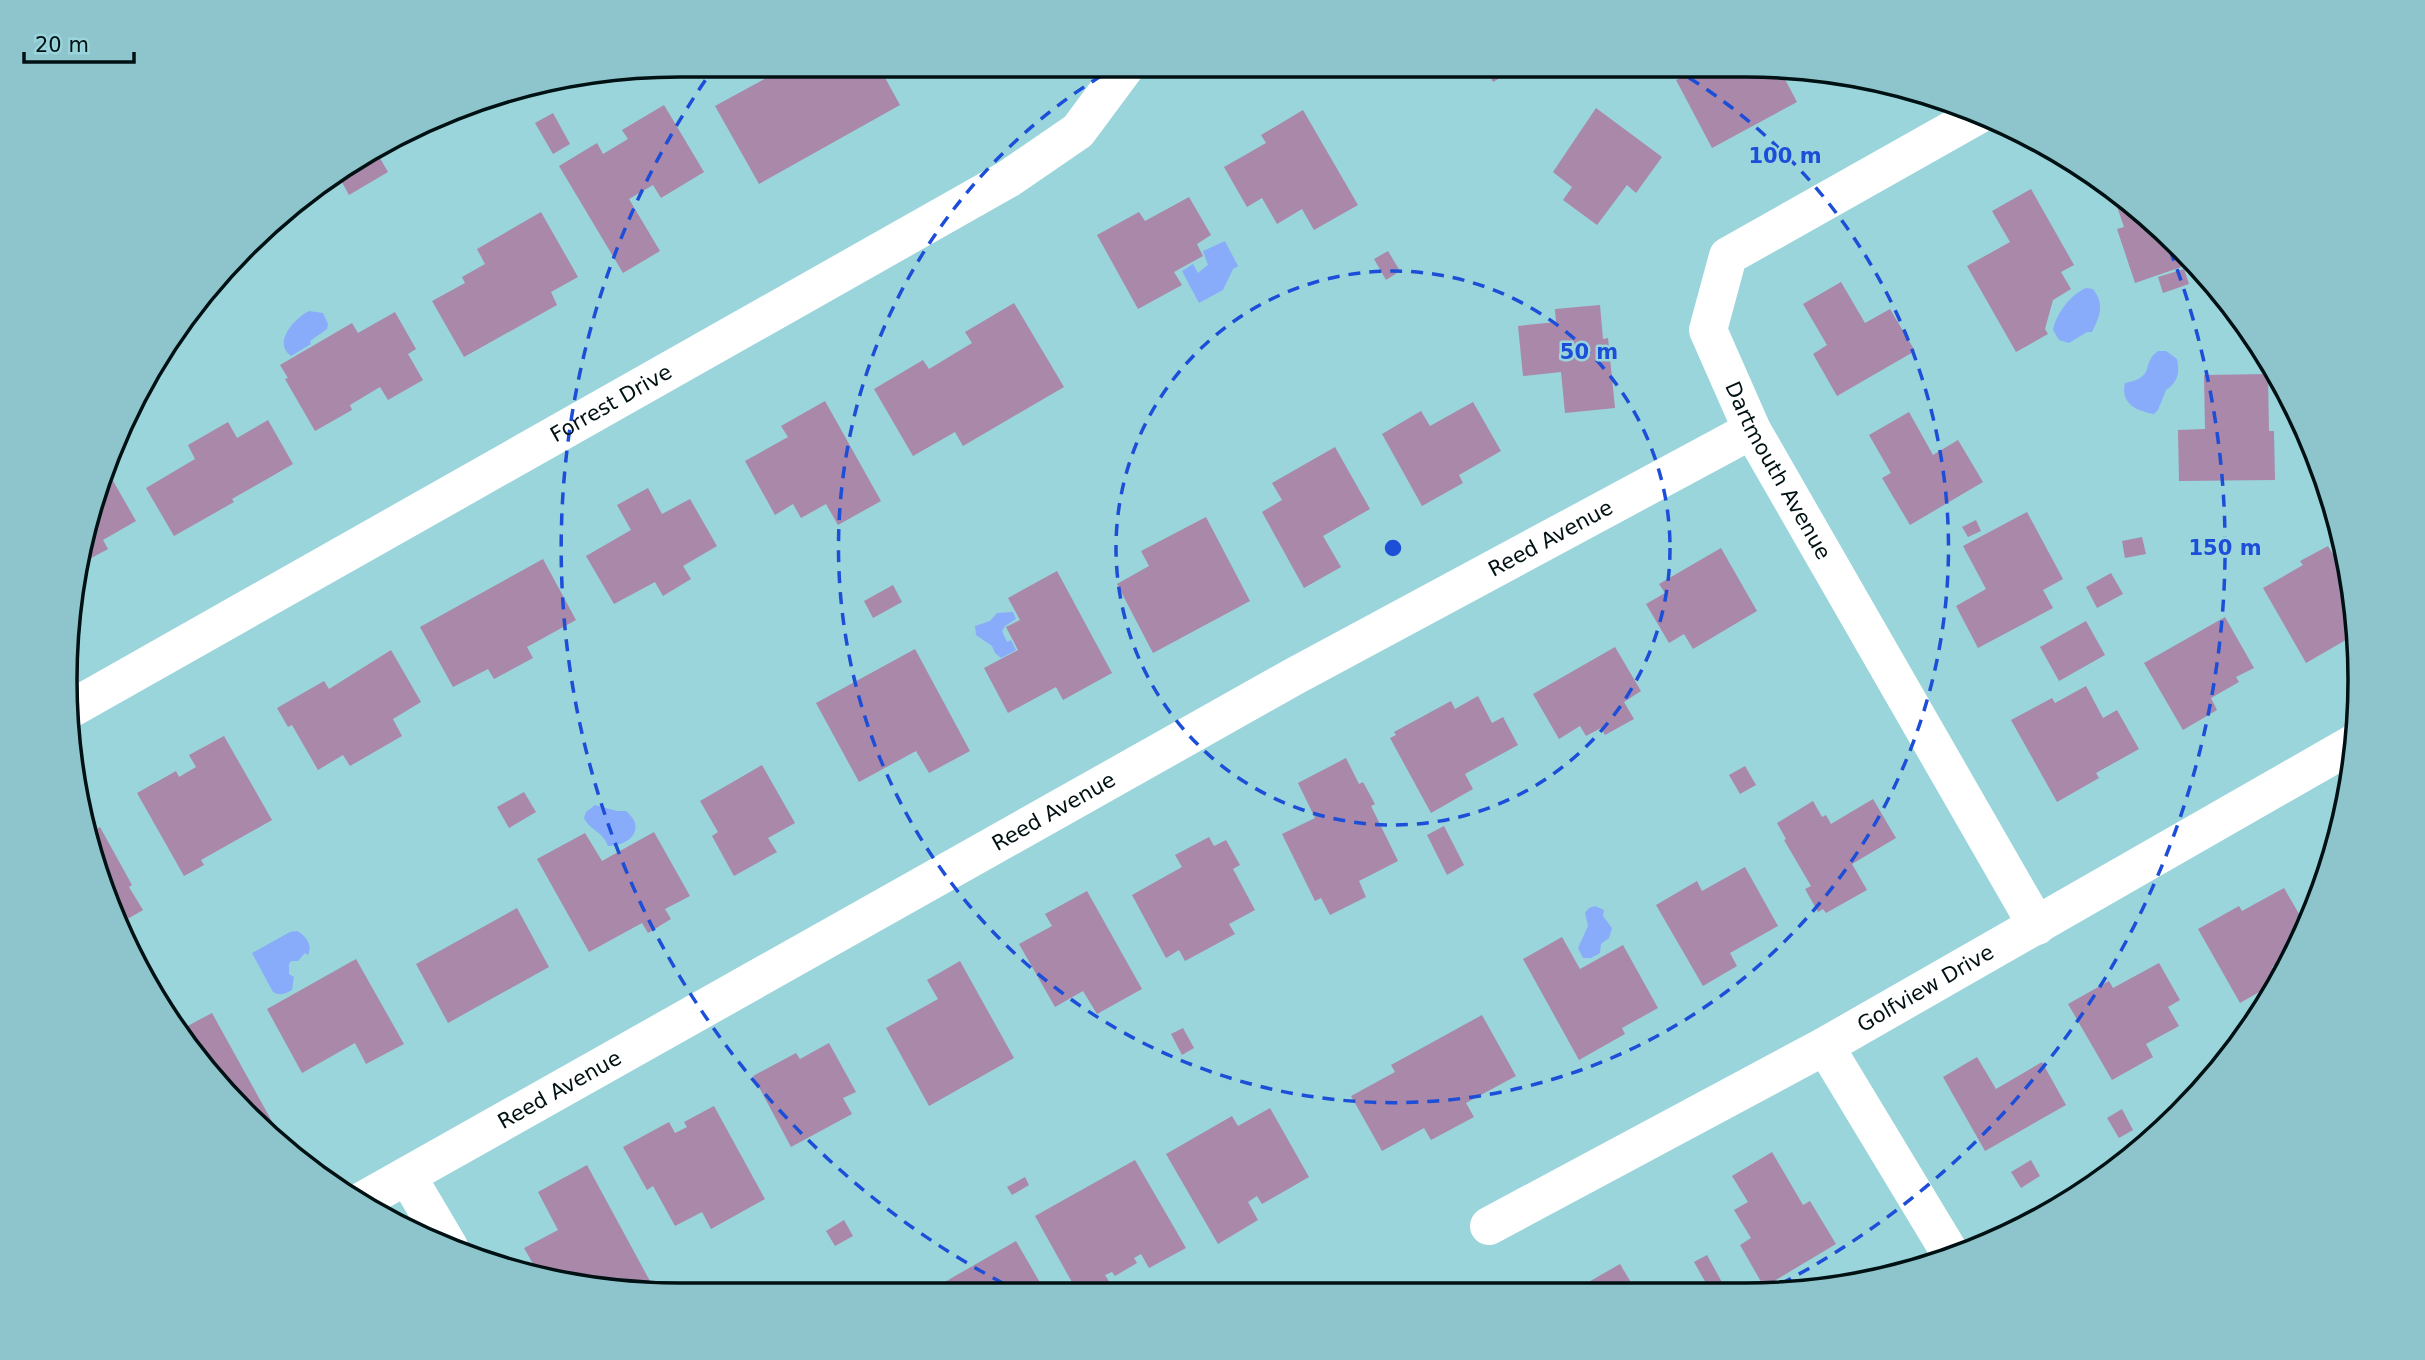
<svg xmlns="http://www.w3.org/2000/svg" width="2425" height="1360" viewBox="0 0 2425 1360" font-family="'DejaVu Sans',sans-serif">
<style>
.water{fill:#88acf9}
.building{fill:#a988aa}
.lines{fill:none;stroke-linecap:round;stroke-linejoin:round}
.minor{stroke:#fff;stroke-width:38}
.ring{fill:none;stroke:#1d4ed8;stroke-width:3.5;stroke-dasharray:12 9}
.labels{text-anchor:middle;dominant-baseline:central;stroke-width:5;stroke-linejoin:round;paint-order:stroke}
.street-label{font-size:21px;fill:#001114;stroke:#9ad5dc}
.rim{fill:none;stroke:#001114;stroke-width:3.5}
.centre{fill:#1d4ed8;stroke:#9ad5dc;stroke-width:3.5}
.ring-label{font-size:21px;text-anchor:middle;font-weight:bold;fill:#1d4ed8;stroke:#9ad5dc;stroke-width:5;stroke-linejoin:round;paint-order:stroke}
</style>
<rect width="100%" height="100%" fill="#9ad5dc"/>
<g class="water">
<polygon points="1225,241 1238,266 1233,269 1223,290 1199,303 1182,271 1193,264 1198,273 1208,265 1203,251"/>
<path d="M2086 288 2093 289C2105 305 2100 316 2092 332H2087L2069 343 2059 340 2053 330C2056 314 2070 295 2086 288Z"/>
<path d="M309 311 323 313 328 324 327 329 310 341 311 344 291 356C272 342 295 318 309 311Z"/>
<path d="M2158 351H2166L2177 359C2180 373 2178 382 2166 390L2158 410 2154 414C2137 411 2120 404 2125 383 2157 377 2140 364 2158 351Z"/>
<polygon points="1013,612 1016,619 1005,626 1002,631 1007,642 1011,640 1016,650 1001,658 995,653 992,646 976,635 975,626 990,621 997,613"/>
<path d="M595 805 617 811H626C647 828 630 846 608 846 602 830 590 831 584 818L586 812Z"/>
<polygon points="1595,906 1604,910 1603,916 1612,928 1609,938 1601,944 1600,953 1591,958 1583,958 1578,948 1588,926 1585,913 1589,908"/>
<path d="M297 931C306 936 313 945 308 955L305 953 298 961H291L289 964V974L294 977 292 990C285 994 281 996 273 992L252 953 290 932Z"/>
</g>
<g class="building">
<polygon points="790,65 812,65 817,74 834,65 878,65 900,105 759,184 715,106"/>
<polygon points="1334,66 1358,66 1339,76"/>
<polygon points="1383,66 1404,66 1388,74"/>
<polygon points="1488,66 1506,66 1509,73 1493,82 1485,67"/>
<polygon points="1703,66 1778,66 1797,102 1712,148 1676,80"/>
<polygon points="664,105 704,172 661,198 653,185 629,199 660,251 623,273 559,166 597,143 603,154 628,139 622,130"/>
<polygon points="1596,108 1662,157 1636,193 1627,185 1597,225 1563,200 1572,187 1553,172"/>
<polygon points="1303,110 1358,205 1314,230 1302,209 1277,224 1262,198 1247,207 1224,167 1266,143 1261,135"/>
<polygon points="553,113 570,144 553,154 535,123"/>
<polygon points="377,153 388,172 349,195 338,175"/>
<polygon points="2031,189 2074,265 2061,272 2071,289 2053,300 2045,329 2048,334 2016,352 1967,266 2010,242 1992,211"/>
<polygon points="2114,191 2151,218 2193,263 2135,283 2117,229 2124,227 2112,192"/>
<polygon points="1189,197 1211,235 1197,244 1203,256 1174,272 1182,285 1138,309 1097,235 1139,212 1145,221"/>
<polygon points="541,212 578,277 551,292 557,305 464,357 432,301 465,283 462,277 485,264 477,249"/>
<polygon points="1388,251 1400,271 1386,280 1374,259"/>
<polygon points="2184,269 2189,284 2163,293 2158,277"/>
<polygon points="1841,282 1865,323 1890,309 1915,351 1837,396 1813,354 1827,345 1803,304"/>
<polygon points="2214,285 2222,293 2222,298 2210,300 2208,286"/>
<polygon points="1014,303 1064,387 963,446 955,432 913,456 874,389 923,360 929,369 972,343 965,332"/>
<polygon points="1600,305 1603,339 1608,338 1615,408 1565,413 1561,372 1523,376 1518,326 1556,322 1555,309"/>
<polygon points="395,312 416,349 408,354 423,380 388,400 380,387 350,405 352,410 315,431 285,379 288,378 280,365 352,323 358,333"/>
<polygon points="2268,374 2269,431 2274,431 2275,480 2179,481 2178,430 2205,429 2204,375"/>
<polygon points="825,401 881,501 838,525 826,504 801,518 793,504 775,515 745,461 788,437 781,426"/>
<polygon points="1473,402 1501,451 1459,475 1463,483 1422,506 1382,434 1421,411 1430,426"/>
<polygon points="1909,412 1933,455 1958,440 1983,482 1910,525 1882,478 1891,473 1869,435"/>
<polygon points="268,420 293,464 232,499 234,502 174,536 146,488 195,459 188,445 228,422 237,438"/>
<polygon points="1335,447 1370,509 1323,536 1341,567 1304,588 1262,512 1282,500 1272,483"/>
<polygon points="108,472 136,521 103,540 108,549 82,563 86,520"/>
<polygon points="648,488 662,514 690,499 717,546 683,566 691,579 663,596 655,582 614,604 586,556 631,530 617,505"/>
<polygon points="2027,512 2063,579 2043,590 2053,608 1978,648 1956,606 1986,589 1963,546"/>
<polygon points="1206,517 1250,601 1153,653 1117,584 1149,566 1141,551"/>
<polygon points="1976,520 1981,531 1968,537 1962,527"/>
<polygon points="2142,537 2146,554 2125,558 2122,541"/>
<polygon points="2328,546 2337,561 2345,556 2357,625 2347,631 2351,637 2306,663 2263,588 2303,565 2300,561"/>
<polygon points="1721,548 1757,611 1693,649 1684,634 1669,643 1646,604 1665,593 1659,584"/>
<polygon points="543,559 576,620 527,647 533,658 494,679 488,669 453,687 420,627"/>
<polygon points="1057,571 1112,673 1063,700 1056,687 1008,713 984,668 1018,650 1006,627 1020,620 1008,598"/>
<polygon points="2111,573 2123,594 2097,608 2086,587"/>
<polygon points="893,585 902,602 873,618 864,601"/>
<polygon points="2225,617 2254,668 2236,677 2239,682 2211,698 2217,710 2183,730 2144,663"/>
<polygon points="2086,621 2105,655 2059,681 2040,647"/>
<polygon points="1615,647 1641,691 1624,702 1634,719 1605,735 1601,728 1586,736 1580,726 1559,739 1533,694"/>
<polygon points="915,649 970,751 929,773 916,751 859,782 816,703"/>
<polygon points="391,650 421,702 393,719 402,736 350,766 343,755 318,770 292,725 288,727 277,708 324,681 329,689"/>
<polygon points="2086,686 2103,718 2117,710 2139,749 2096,773 2099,778 2057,802 2011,720 2052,698 2055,703"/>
<polygon points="1478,696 1492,723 1503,717 1518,745 1465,774 1473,789 1431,813 1390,738 1396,735 1394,732 1451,701 1455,709"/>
<polygon points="224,736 272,820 201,860 204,865 184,876 137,793 176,771 179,777 196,767 189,755"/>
<polygon points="1346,758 1359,784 1363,782 1375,804 1371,806 1398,861 1359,881 1366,897 1330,915 1321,898 1315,901 1282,834 1315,818 1298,783"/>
<polygon points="762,765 795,823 768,838 777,852 734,876 712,836 718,832 700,801"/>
<polygon points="1745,766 1756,785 1740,794 1729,775"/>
<polygon points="524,792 536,812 509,828 497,807"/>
<polygon points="1873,799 1896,838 1852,864 1867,890 1826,913 1823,909 1818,912 1805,889 1811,886 1784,840 1786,839 1777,823 1813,801 1822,817 1826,815 1831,824"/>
<polygon points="1444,826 1464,865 1447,875 1427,835"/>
<polygon points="100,827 132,885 129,887 143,910 117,925 111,915 92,832"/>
<polygon points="654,832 690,896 665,909 671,919 648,933 642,923 589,952 537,859 585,833 602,861"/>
<polygon points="1209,837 1214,846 1226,840 1240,865 1233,869 1255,910 1229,924 1235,934 1185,961 1179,950 1166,958 1132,895 1182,867 1175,855"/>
<polygon points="1745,867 1778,926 1730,953 1737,966 1703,986 1656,905 1697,881 1702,891"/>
<polygon points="2284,888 2306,926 2292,934 2298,944 2292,956 2272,967 2280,980 2240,1003 2198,929 2239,906 2242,911"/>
<polygon points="1087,891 1142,989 1097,1014 1083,991 1055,1007 1019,944 1052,926 1045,914"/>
<polygon points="517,908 549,967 448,1023 416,964"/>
<polygon points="1562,937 1580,969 1623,945 1658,1008 1622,1028 1625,1034 1579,1060 1523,959"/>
<polygon points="356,959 404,1044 366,1064 355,1043 302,1073 267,1009"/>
<polygon points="960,961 1014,1058 929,1106 886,1028 938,999 927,980"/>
<polygon points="2159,963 2180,1000 2168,1007 2179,1026 2146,1044 2153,1057 2112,1080 2068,1004 2109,981 2113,988"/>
<polygon points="212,1013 275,1127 271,1130 217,1085 182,1029"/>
<polygon points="1482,1015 1516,1076 1466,1103 1474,1117 1431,1140 1424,1128 1382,1151 1351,1096 1395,1072 1391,1065"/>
<polygon points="1183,1028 1194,1048 1182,1055 1171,1034"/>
<polygon points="829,1043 856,1092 843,1098 852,1114 791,1147 753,1076 796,1053 800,1059"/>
<polygon points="1977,1057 1996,1089 2042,1062 2066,1105 1985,1151 1943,1077"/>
<polygon points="714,1106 765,1199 711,1229 702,1212 675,1226 653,1186 647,1190 623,1147 669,1122 675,1133 687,1127 684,1122"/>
<polygon points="1270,1108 1309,1177 1262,1204 1257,1196 1248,1202 1258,1220 1218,1244 1166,1154 1232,1116 1238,1126"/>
<polygon points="2122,1109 2133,1130 2119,1138 2107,1118"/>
<polygon points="1772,1152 1803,1205 1810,1201 1836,1244 1764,1287 1740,1245 1751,1238 1734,1210 1748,1202 1732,1176"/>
<polygon points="1135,1160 1186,1248 1149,1268 1141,1254 1134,1258 1137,1263 1115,1276 1112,1272 1105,1275 1112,1286 1101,1292 1078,1293 1035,1216"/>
<polygon points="2031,1160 2040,1176 2021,1188 2011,1172"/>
<polygon points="587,1165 651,1283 634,1293 539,1274 524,1248 558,1230 538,1192"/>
<polygon points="1025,1177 1029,1185 1012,1195 1007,1187"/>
<polygon points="844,1220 853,1236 835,1246 826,1231"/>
<polygon points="1016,1241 1046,1293 935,1293 946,1287 943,1283"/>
<polygon points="1707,1255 1724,1286 1715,1290 1710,1290 1694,1262"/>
<polygon points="1620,1264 1636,1291 1573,1291"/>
</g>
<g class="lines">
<g class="minor">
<path id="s1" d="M1980 114 1728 256 1708 330 1752 430 2037 926"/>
<path id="s2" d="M67 711 1008 179 1078 131 1127 65"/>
<polyline points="1825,1046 1953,1258"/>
<polyline points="407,1176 449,1247"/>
<path id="s3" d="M360 1202 1293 677 1752 430"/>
<path id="s4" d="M1489 1226 1825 1046 2356 742"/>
</g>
</g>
<g class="ring">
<circle cx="1393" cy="548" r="277"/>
<path d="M1671 67A555 555 0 1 1 1116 67"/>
<path d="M1022 1293A832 832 0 0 1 716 65M2162 230A832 832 0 0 1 1771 1289"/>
</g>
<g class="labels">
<g class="street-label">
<text stroke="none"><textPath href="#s2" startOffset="625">Forrest Drive</textPath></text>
<text stroke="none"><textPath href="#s1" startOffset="523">Dartmouth Avenue</textPath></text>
<text stroke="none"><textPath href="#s3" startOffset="1363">Reed Avenue</textPath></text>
<text stroke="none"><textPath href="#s3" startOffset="796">Reed Avenue</textPath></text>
<text stroke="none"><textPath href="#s4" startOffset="497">Golfview Drive</textPath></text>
<text stroke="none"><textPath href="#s3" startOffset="229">Reed Avenue</textPath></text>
</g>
</g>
<path d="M0 0H2425V1360H0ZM680 77H1745A603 603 0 0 1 2348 680V680A603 603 0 0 1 1745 1283H680A603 603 0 0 1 77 680V680A603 603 0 0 1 680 77Z" fill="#8ec5cc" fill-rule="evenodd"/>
<path class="rim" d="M680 77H1745A603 603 0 0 1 2348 680V680A603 603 0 0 1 1745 1283H680A603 603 0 0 1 77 680V680A603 603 0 0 1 680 77Z"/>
<circle cx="1393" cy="548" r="10" class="centre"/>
<g class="ring-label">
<text x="1785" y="163">100 m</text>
<text x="1589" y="359">50 m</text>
<text x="2225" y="555">150 m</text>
</g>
<path d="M24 52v10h110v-10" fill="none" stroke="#001114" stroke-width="3.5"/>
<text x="35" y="52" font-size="21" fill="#001114" stroke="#9ad5dc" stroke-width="5" paint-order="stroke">20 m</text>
</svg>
